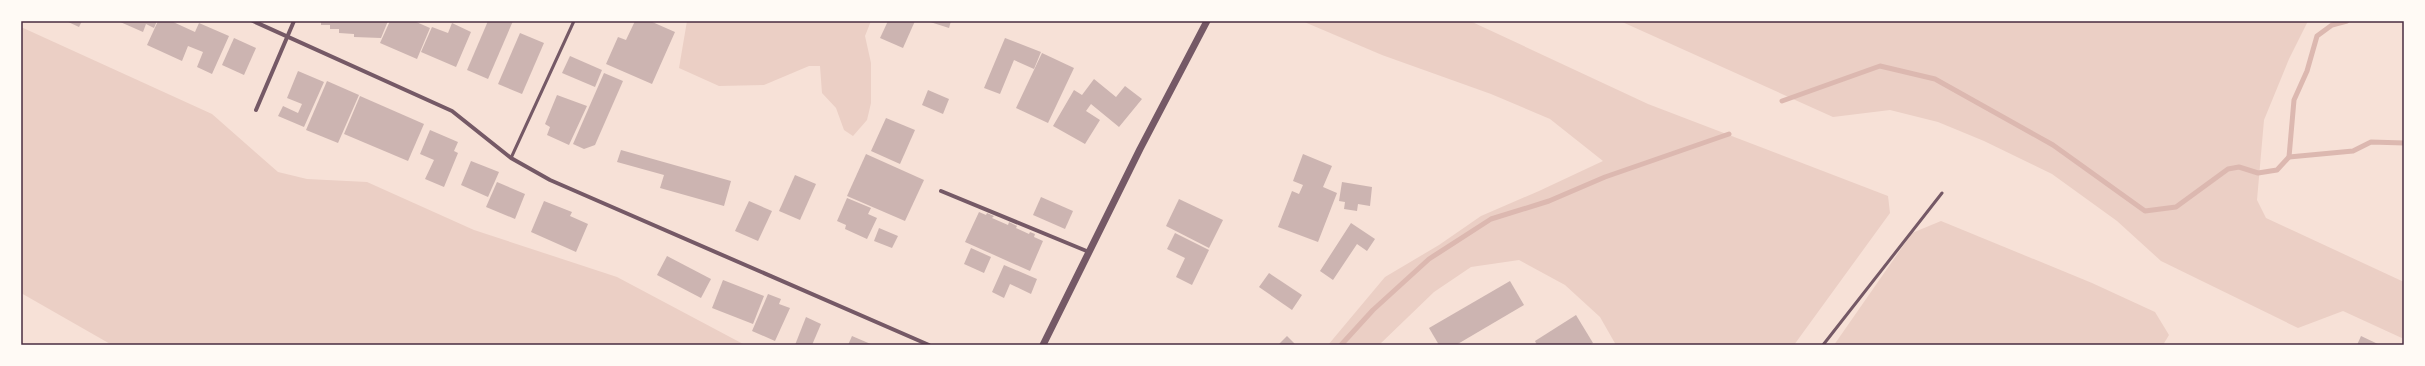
<svg xmlns="http://www.w3.org/2000/svg" width="2425" height="366" viewBox="0 0 2425 366" font-family="'Noto Serif',serif">
<style>
.green{fill:#ebcfc5}
.lines{fill:none;stroke-linecap:round;stroke-linejoin:round}
.stream{stroke:#dcb8b0;stroke-width:5}
.building{fill:#ccb4b1}
.service{stroke:#755966;stroke-width:3}
.minor{stroke:#755966;stroke-width:4}
.tertiary{stroke:#755966;stroke-width:7}
.neatline{fill:none;stroke:#4a2c40;stroke-width:1.5}
</style>
<rect width="100%" height="100%" fill="#f7e1d7"/>
<g class="green">
<polygon points="687,21 871,21 865,36 871,63 871,103 867,120 853,136 844,130 836,108 822,93 820,66 809,66 764,85 719,86 679,68"/>
<polygon points="1302,21 1470,21 1648,104 1888,196 1890,213 1794,345 1616,345 1600,317 1565,285 1519,260 1471,267 1434,292 1379,345 1328,345 1385,277 1439,245 1481,216 1539,191 1603,161 1550,119 1491,94 1382,55"/>
<polygon points="1620,21 2308,21 2289,59 2264,120 2257,200 2266,218 2404,282 2404,339 2343,311 2298,328 2161,261 2117,221 2052,174 1984,141 1938,122 1890,110 1833,117"/>
<polygon points="21,27 212,114 278,172 307,179 367,182 474,230 617,277 745,345 112,345 21,293"/>
<polygon points="1941,221 2092,283 2155,312 2169,335 2163,345 1834,345 1912,233"/>
</g>
<g class="lines">
<g class="stream">
<polyline points="1782,101 1880,66 1935,79 2053,145 2145,211 2176,207 2228,169 2239,167 2258,173 2277,170 2289,157 2294,100 2307,71 2317,36 2332,25 2347,21"/>
<polyline points="2289,157 2353,151 2371,142 2404,143"/>
<polyline points="1341,345 1373,310 1429,259 1491,219 1549,201 1605,177 1729,134"/>
</g>
</g>
<g class="building">
<polygon points="66,21 82,21 79,27"/>
<polygon points="118,21 157,21 154,28 146,24 143,32"/>
<polygon points="158,21 171,21 195,32 199,23 229,36 212,74 197,67 203,52 188,46 182,61 147,45"/>
<polygon points="321,21 388,21 381,38 354,37 354,34 339,33 339,29 330,29 330,25 321,25"/>
<polygon points="390,21 414,21 430,28 417,59 380,43"/>
<polygon points="488,21 513,21 488,79 467,70"/>
<polygon points="635,21 650,21 675,32 652,84 606,64 618,37 626,40"/>
<polygon points="888,21 915,21 903,48 880,38"/>
<polygon points="927,21 951,21 949,28"/>
<polygon points="452,23 471,32 456,67 421,52 432,27 448,33"/>
<polygon points="520,33 544,43 522,94 498,84"/>
<polygon points="234,38 256,48 244,75 222,65"/>
<polygon points="1005,38 1041,52 1034,69 1014,60 1000,94 984,88"/>
<polygon points="1042,53 1074,68 1048,123 1016,108"/>
<polygon points="570,56 602,70 595,87 562,73"/>
<polygon points="298,71 324,82 304,127 278,116 283,106 298,113 302,104 287,98"/>
<polygon points="604,73 623,81 595,145 584,149 573,144"/>
<polygon points="1094,79 1116,97 1125,86 1142,99 1119,127 1091,104 1086,111 1100,120 1085,144 1053,126 1074,90 1082,95"/>
<polygon points="327,81 359,95 338,143 306,130"/>
<polygon points="928,90 949,99 943,114 922,105"/>
<polygon points="557,95 587,106 569,145 547,135 550,127 545,124"/>
<polygon points="360,96 424,124 408,161 344,134"/>
<polygon points="886,118 915,130 900,164 871,151"/>
<polygon points="430,130 458,142 454,151 458,153 444,187 425,179 434,160 420,154"/>
<polygon points="621,150 731,181 724,206 660,188 664,175 617,162"/>
<polygon points="866,154 924,180 905,221 847,196"/>
<polygon points="1303,154 1332,166 1323,187 1337,193 1318,242 1278,227 1292,191 1299,194 1303,185 1293,181"/>
<polygon points="471,161 499,172 488,197 461,185"/>
<polygon points="795,175 816,184 800,220 779,211"/>
<polygon points="497,182 525,194 515,219 486,207"/>
<polygon points="1342,182 1372,187 1370,206 1358,204 1357,211 1344,209 1345,202 1339,201"/>
<polygon points="1041,197 1073,211 1065,229 1033,215"/>
<polygon points="847,198 871,208 868,214 877,218 867,239 845,229 846,225 837,221"/>
<polygon points="1179,199 1223,220 1209,248 1166,226"/>
<polygon points="544,201 572,212 570,216 588,224 576,252 531,232"/>
<polygon points="749,201 772,211 758,241 735,231"/>
<polygon points="979,212 986,215 987,213 994,216 992,218 1008,225 1009,222 1017,226 1016,228 1029,234 1030,232 1035,234 1034,237 1043,241 1030,271 965,242"/>
<polygon points="1351,223 1375,239 1367,251 1357,244 1333,280 1320,271"/>
<polygon points="879,228 898,236 892,248 874,241"/>
<polygon points="1175,233 1209,250 1192,285 1176,277 1185,258 1167,249"/>
<polygon points="971,248 991,257 984,273 964,264"/>
<polygon points="667,256 711,279 701,298 657,275"/>
<polygon points="1004,265 1037,279 1031,294 1010,284 1004,298 992,292"/>
<polygon points="1269,273 1302,295 1292,310 1259,287"/>
<polygon points="723,280 764,296 753,324 712,308"/>
<polygon points="1510,281 1524,305 1456,345 1439,345 1429,328"/>
<polygon points="768,294 781,299 779,304 790,308 775,341 752,331"/>
<polygon points="1576,315 1593,343 1589,345 1537,345 1535,341"/>
<polygon points="806,317 821,324 812,345 795,345"/>
<polygon points="852,336 873,345 848,345"/>
<polygon points="1287,336 1296,345 1278,345"/>
<polygon points="2361,336 2380,345 2357,345"/>
</g>
<g class="lines">
<g class="service">
<polyline points="511,158 574,21"/>
<polyline points="1823,345 1942,193"/>
</g>
<g class="minor">
<polyline points="253,21 452,111 511,158 550,180 929,345"/>
<polyline points="256,110 294,21"/>
<polyline points="941,191 1089,252"/>
</g>
<polyline class="tertiary" points="1043,345 1140,149 1207,21"/>
</g>
<rect width="2425" height="366" fill="none" stroke="#fffaf5" stroke-width="44"/>
<rect x="22" y="22" width="2381" height="322" class="neatline"/>
</svg>
